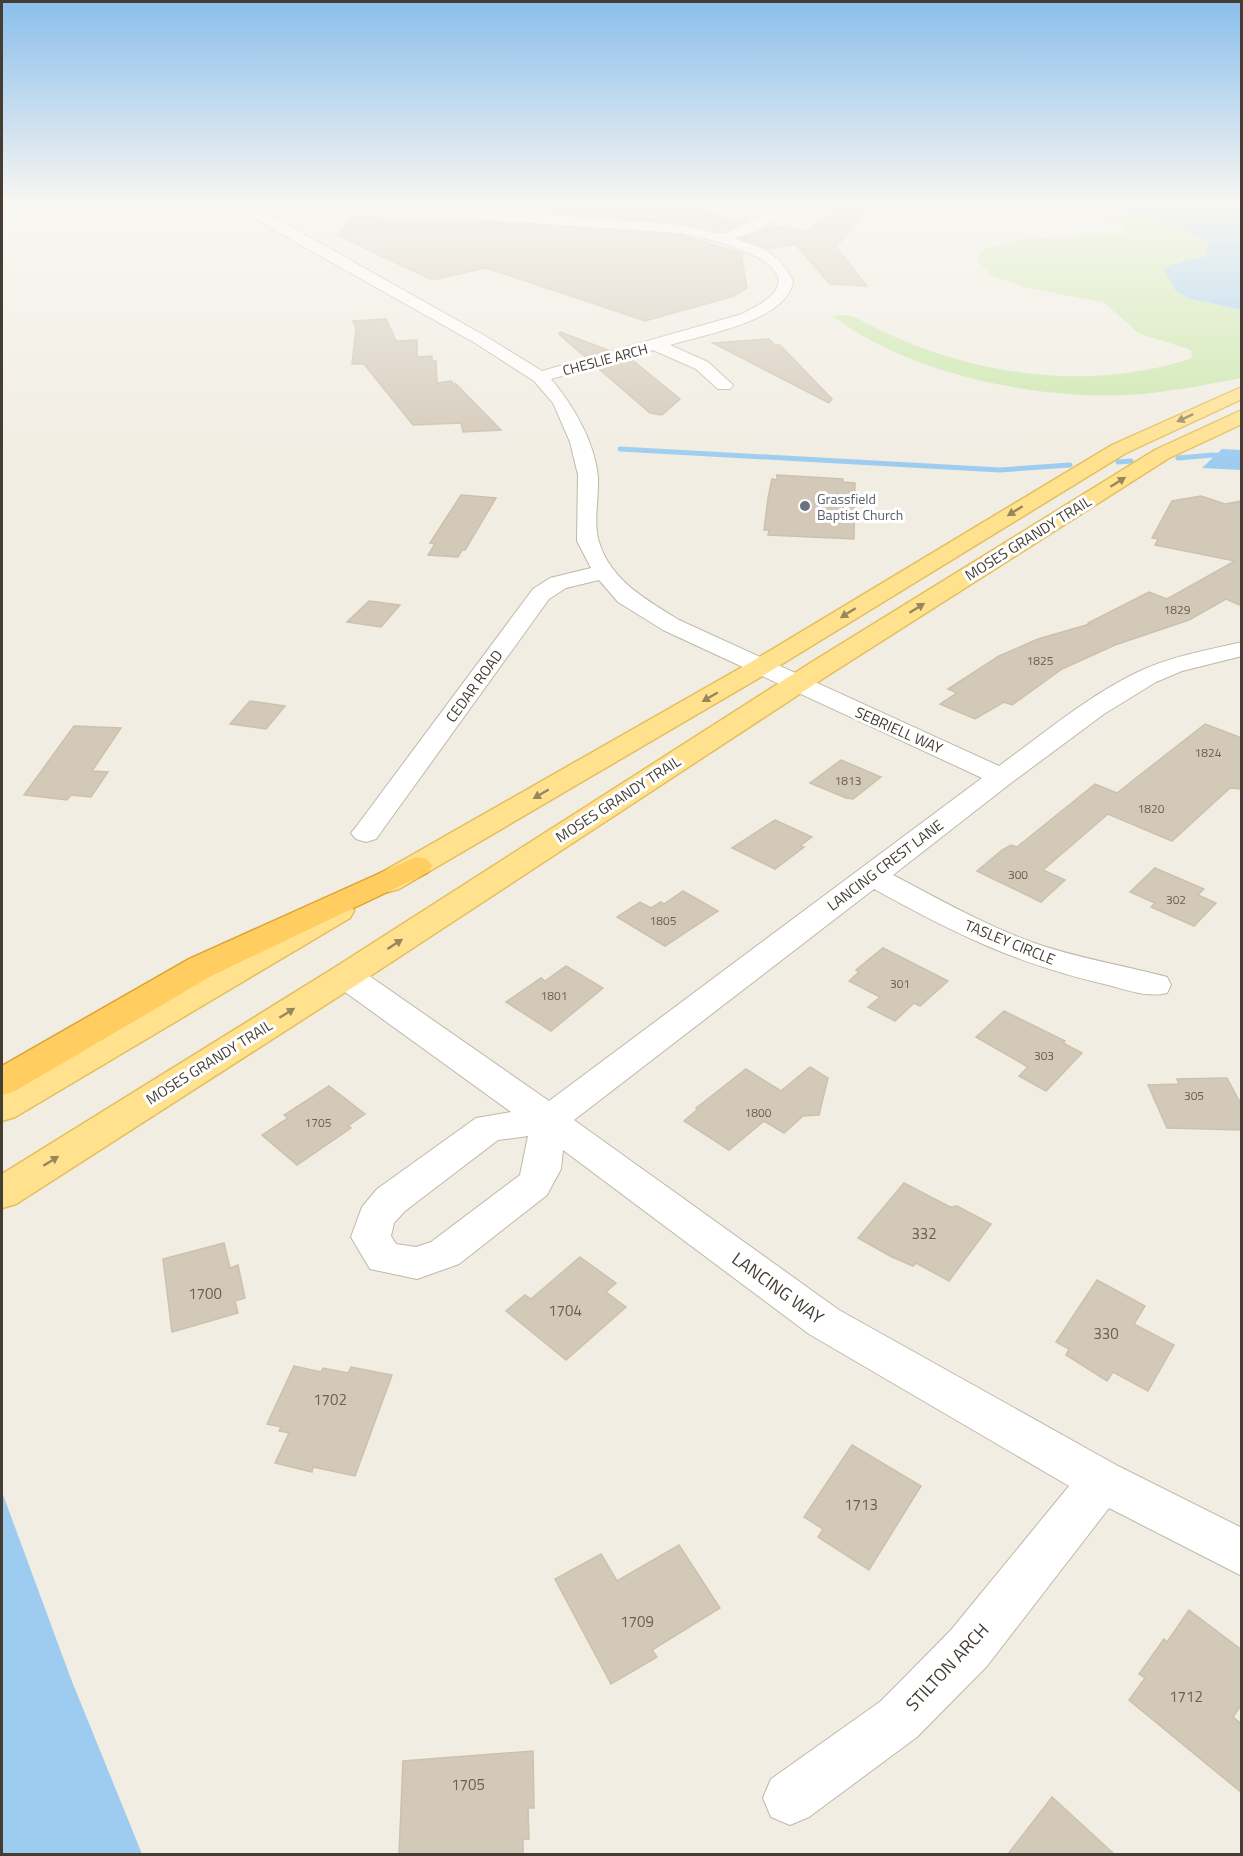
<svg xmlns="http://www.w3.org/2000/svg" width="1243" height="1856" viewBox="0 0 1243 1856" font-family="'Titillium Web',sans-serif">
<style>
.green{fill:#cae7aa}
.water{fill:#9dccf0}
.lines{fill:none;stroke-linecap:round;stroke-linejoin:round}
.stream{stroke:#9dccf0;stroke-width:5}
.building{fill:#d3c9b8;stroke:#cec1ab;stroke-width:1.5}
.minor-casing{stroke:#c0b8a8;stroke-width:2}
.major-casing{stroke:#e4bf5e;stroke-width:3}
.highway-casing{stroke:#dea230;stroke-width:3}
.minor{fill:#fff;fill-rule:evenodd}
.major{fill:#ffe18e;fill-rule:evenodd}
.highway{fill:#ffcd60;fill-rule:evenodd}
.oneway{fill:#98875c}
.worship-dot{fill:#6b7280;stroke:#fff;stroke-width:2}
.labels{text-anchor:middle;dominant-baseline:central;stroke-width:6;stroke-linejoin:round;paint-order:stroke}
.number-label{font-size:12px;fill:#676054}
.far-street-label{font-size:14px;fill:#433d33;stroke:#fff}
.far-worship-label{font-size:14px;fill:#5b616d;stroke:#fff;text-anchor:start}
.street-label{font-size:15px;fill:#433d33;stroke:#fff}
.near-number-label{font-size:15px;fill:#676054}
.near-street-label{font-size:18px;fill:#433d33;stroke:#fff}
</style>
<rect width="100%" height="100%" fill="#f1ede3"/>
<path class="green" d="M1079 207C1112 212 1185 220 1208 244L1206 255 1194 260 1173 263 1188 298 1241 310V378C1204 385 1166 393 1128 395 1031 399 911 374 832 316L846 315 857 318C956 373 1083 395 1192 358L1191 350 1138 333 1105 303 1024 287 992 276 976 259 986 248 1025 239 1127 233 1125 227Z"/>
<g class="water">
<path d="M1063 204H1223L1241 208V310L1188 298 1175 290 1164 269C1177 261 1192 261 1206 255L1208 244C1183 218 1099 211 1063 204Z"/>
<polygon points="1222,449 1241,450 1241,470 1202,468"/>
<polygon points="2,1492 71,1679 142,1854 2,1854"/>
</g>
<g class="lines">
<g class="stream">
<polyline points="620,449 1000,470 1070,465"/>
<polyline points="1178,458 1213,455 1242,458"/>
<polyline points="1118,462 1131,461"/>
</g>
</g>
<g class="building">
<polygon points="479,204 658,207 722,212 713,216 747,221 730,229 718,231 681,223 475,207"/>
<polygon points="841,205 865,207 847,236 835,246 867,286 830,284 795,244 767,249 741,238 759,233 771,225 806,231"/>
<polygon points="353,216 455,222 458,220 681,235 744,254 741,254 747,288 734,296 645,321 486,268 432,280 337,235"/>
<polygon points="386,319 396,341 417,340 417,357 432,356 432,361 436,361 437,383 451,381 457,388 456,384 501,430 463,432 461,423 413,425 364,364 352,364 356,329 353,321"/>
<polygon points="560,332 608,350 585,357 559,334"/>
<polygon points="769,339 775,345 780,345 832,399 829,403 713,343"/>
<polygon points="631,359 680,399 662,415 650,413 598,368"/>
<polygon points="777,475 843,479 843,482 855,483 854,539 768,535 769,530 764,530 768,498 772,479 777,480"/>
<polygon points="461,495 496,498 465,550 462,550 458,557 428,555 435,544 430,543"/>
<polygon points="1201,496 1225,504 1242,501 1242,606 1226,599 1189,620 1115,645 1062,669 1012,705 1004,702 975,719 940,704 957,693 948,689 999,656 1038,639 1090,624 1088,623 1149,592 1167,599 1235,561 1155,545 1158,539 1152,538 1172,501"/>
<polygon points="369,601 400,605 381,627 347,622"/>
<polygon points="250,701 285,706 266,729 230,724"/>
<polygon points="1205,724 1242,738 1242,789 1230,788 1172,841 1108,814 1043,870 1065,880 1041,902 977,871 1002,850 1011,845 1017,847 1095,784 1117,793"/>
<polygon points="74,726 121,728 92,771 108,772 91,797 71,795 67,800 24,795"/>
<polygon points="841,760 881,777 853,799 846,798 810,783"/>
<polygon points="775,820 812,837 800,846 804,847 775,869 732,848"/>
<polygon points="1155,868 1204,889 1198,895 1216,903 1194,926 1151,907 1155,903 1130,892"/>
<polygon points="683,891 718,911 665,946 617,917 640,902 651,908 661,902 664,904"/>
<polygon points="883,948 948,981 920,1006 914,1003 895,1021 868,1007 880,997 849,981 859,972 856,970"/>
<polygon points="566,966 603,988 551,1031 506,1002 541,978 545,981"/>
<polygon points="1004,1011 1065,1041 1063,1043 1082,1053 1046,1091 1019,1076 1028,1067 976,1037"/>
<polygon points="810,1067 828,1078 819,1115 803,1116 784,1133 764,1121 729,1150 684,1121 698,1109 696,1108 746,1069 781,1091"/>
<polygon points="1227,1078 1242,1106 1242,1130 1167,1128 1148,1085 1179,1084 1177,1079"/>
<polygon points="329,1086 365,1114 348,1126 351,1128 297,1165 262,1135 288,1118 284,1115"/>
<polygon points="904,1183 950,1207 957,1206 991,1224 949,1281 916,1263 913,1266 892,1257 858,1238"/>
<polygon points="224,1243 230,1268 238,1265 245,1298 235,1301 238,1313 172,1332 163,1259"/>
<polygon points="580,1257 616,1283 606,1292 626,1307 566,1360 506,1311 525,1295 531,1299"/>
<polygon points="1097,1280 1145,1306 1134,1324 1174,1345 1148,1391 1113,1372 1107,1381 1066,1355 1069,1349 1056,1342"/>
<polygon points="294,1366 321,1372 323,1368 348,1373 351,1367 392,1375 355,1476 313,1467 312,1472 275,1463 289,1433 279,1431 281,1427 267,1424"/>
<polygon points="852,1445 921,1486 869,1570 818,1537 823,1529 804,1517"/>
<polygon points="679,1545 720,1608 652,1650 657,1657 611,1684 555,1579 601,1554 617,1581"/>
<polygon points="1189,1610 1242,1650 1242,1704 1233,1717 1242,1724 1242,1793 1129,1700 1145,1678 1139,1674 1164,1639 1167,1642"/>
<polygon points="533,1751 534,1808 528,1808 529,1839 523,1839 523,1854 399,1854 403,1761"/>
<polygon points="1052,1797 1114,1854 1008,1854"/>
</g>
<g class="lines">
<g class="minor-casing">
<path id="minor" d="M241 204H256L262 209C401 197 542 216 681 225 694 227 710 234 723 233 743 232 772 203 787 206V212L758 231 734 238C764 249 778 252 793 281 788 321 702 335 670 345L708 362 733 385 730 389H718L696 369 653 350 551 379C573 405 595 442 598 477 599 497 593 523 599 542 611 581 647 600 679 620L999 766C1044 733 1089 695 1140 671 1172 656 1208 650 1242 642V656L1182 671 1156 682 1104 714 1011 783 893 875C939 899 984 925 1034 943 1077 958 1122 965 1167 977L1171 985 1167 993C1148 998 1127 990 1108 985 1017 964 955 934 874 889L574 1120 839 1310 1118 1466 1242 1528V1576L1109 1508 987 1666 917 1737 809 1817 790 1825 771 1817 763 1798 771 1779 881 1701 951 1630 1069 1486 809 1334 563 1150 561 1169 547 1195 459 1264 417 1279 370 1269 351 1237 362 1207 377 1189 476 1118 511 1112 334 984 330 976 334 968 346 965 358 968 549 1101 982 778 663 630 618 602 599 580 566 588 549 599 376 839 366 842 356 839 351 833 356 827 533 589 550 578 591 568 577 541 578 475 570 442 553 403 534 381 475 343 276 231 252 216ZM341 210 681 233C700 237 786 255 778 285 775 298 753 308 742 314L542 371 487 337 272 216ZM528 1136 520 1175 431 1242 416 1247 396 1244 391 1236 394 1223 405 1211 498 1140Z"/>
</g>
<g class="major-casing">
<g id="major">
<polygon points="1242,387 1242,399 1126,453 769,672 399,889 388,892 377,889 372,882 377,875 751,662 1112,445"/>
<polygon points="1242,410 1242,424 1169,458 830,674 358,984 16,1204 2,1208 2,1174 334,968 812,662 1155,450"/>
<polygon points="338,901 350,904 354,911 350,918 15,1117 2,1121 2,1090 326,904"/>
</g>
</g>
<g class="highway-casing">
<polygon id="highway" points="416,857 427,859 432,866 427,873 213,975 15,1091 2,1095 2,1066 189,959"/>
</g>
<use href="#minor" class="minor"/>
<use href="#major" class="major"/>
<use href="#highway" class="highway"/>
</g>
<defs><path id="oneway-solid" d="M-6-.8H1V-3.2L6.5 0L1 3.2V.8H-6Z" transform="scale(1.5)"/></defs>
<g class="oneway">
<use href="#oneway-solid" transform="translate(1185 418) rotate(155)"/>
<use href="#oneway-solid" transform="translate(1118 482) rotate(-32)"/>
<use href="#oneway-solid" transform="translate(1015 511) rotate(148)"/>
<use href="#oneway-solid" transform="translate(917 608) rotate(-32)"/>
<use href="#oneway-solid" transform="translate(848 613) rotate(148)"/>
<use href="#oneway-solid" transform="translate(710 697) rotate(150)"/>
<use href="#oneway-solid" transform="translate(541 794) rotate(150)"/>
<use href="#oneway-solid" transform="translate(395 944) rotate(-33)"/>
<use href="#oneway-solid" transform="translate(287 1013) rotate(-32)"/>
<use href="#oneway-solid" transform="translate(51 1161) rotate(-32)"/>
</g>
<linearGradient id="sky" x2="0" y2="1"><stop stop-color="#8abeeb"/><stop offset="0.44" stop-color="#f9f7f2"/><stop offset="1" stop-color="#f9f7f2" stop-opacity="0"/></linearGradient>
<rect width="1243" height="464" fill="url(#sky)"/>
<circle class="worship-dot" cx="805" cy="506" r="6"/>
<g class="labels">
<g class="number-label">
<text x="1177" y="609">1829</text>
<text x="1040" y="660">1825</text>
<text x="1208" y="752">1824</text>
<text x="848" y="780">1813</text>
<text x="1151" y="808">1820</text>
<text x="1018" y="874">300</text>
<text x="1176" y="899">302</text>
<text x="663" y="920">1805</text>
<text x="900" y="983">301</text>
<text x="554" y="995">1801</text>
<text x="1044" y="1055">303</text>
<text x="1194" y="1095">305</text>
<text x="758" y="1112">1800</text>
<text x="318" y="1122">1705</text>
</g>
<g class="far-street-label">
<text transform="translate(605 359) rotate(-15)">CHESLIE ARCH</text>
</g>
<g class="far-worship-label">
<text x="817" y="498">Grassfield<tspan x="817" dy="16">Baptist Church</tspan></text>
</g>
<g class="street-label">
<text transform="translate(1028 538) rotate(-32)">MOSES GRANDY TRAIL</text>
<text transform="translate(474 686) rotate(-54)">CEDAR ROAD</text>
<text transform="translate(899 730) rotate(24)">SEBRIELL WAY</text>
<text transform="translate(618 799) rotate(-33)">MOSES GRANDY TRAIL</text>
<text transform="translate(885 865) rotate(-37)">LANCING CREST LANE</text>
<text transform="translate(1010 942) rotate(22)">TASLEY CIRCLE</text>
<text transform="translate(209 1062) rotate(-32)">MOSES GRANDY TRAIL</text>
</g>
<g class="near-number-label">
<text x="924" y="1233">332</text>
<text x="205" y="1293">1700</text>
<text x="565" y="1310">1704</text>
<text x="1106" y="1333">330</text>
<text x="330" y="1399">1702</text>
<text x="861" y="1504">1713</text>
<text x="637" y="1621">1709</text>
<text x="1186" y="1696">1712</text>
<text x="468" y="1784">1705</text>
</g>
<g class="near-street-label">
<text transform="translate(778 1288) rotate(36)">LANCING WAY</text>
<text transform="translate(947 1667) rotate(-47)">STILTON ARCH</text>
</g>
</g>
<rect width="1243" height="1856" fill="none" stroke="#433d33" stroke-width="6"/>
</svg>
